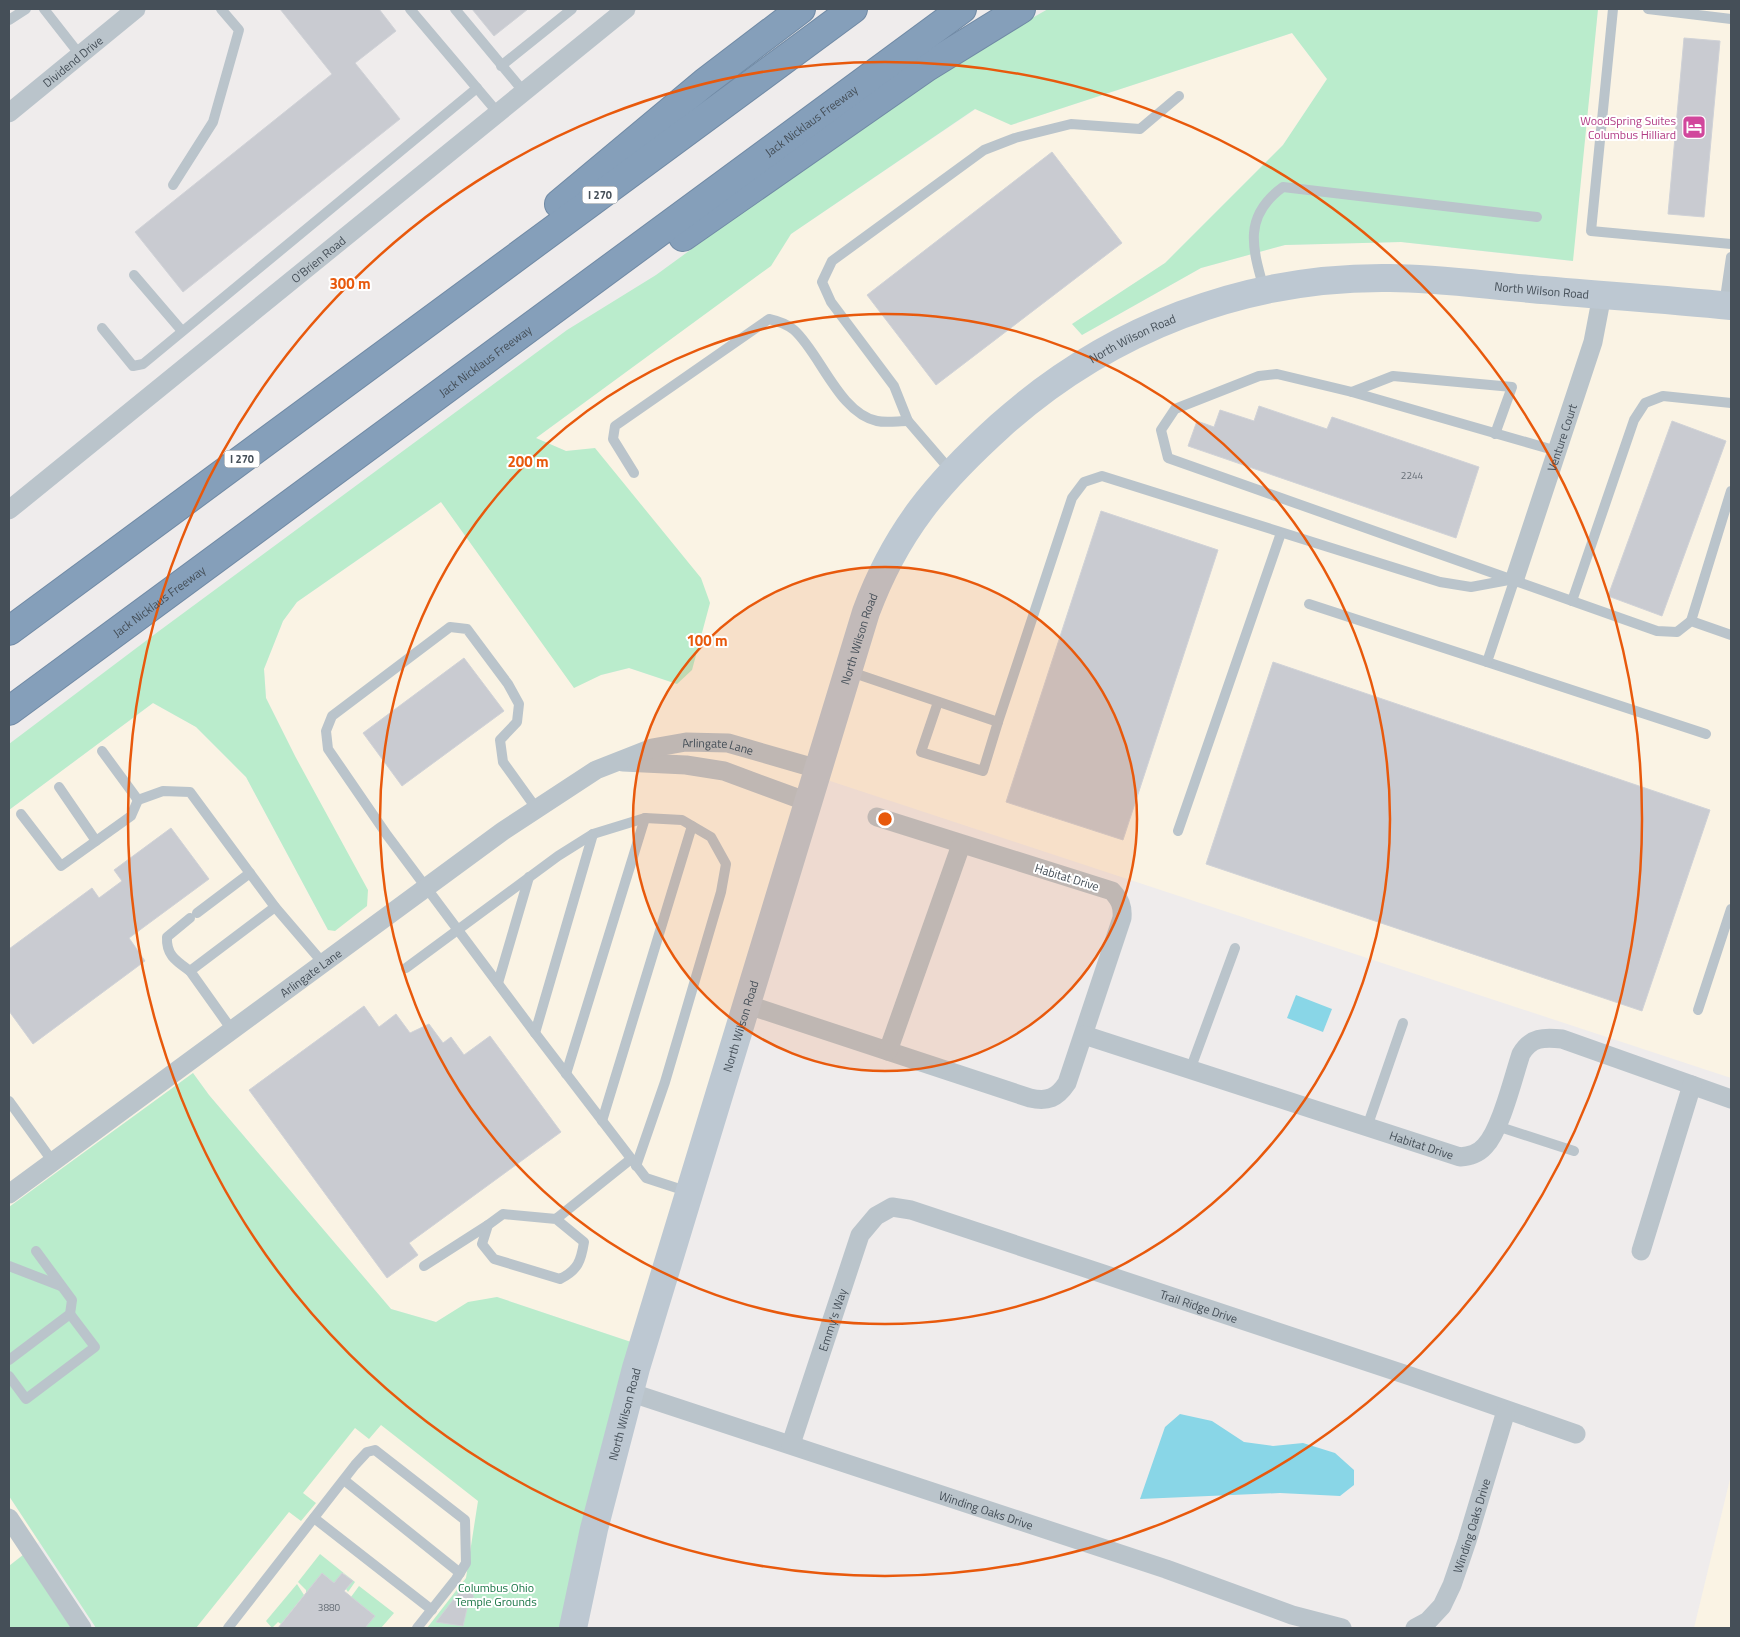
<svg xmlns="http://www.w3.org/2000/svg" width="1740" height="1637" viewBox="0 0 1740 1637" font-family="'Titillium Web',sans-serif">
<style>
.commercial{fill:#faf3e4}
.green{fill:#baeccc}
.water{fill:#89d6e7}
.building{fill:#c9cbd1;stroke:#d0d2d7}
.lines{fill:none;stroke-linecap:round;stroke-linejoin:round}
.highway-casing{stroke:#708aa5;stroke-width:30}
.lane{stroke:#bac4cb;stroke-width:10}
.street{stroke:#bac4cb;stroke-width:19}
.secondary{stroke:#bdc8d2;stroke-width:28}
.highway{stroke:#859fba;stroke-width:28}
.ring{fill:none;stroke:#e8590c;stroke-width:2.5}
.labels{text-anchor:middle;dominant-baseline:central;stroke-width:4;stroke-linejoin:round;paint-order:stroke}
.number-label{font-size:10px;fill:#666e76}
.shield{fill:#fff;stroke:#7d848a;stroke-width:1}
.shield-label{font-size:11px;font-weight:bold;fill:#454f58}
.street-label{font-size:12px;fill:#454f58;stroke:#fff}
.hotel-label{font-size:12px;fill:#b23c85;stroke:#fff;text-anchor:end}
.park-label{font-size:12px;fill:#1a7646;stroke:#fff}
.centre{fill:#e8590c;stroke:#fff;stroke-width:2.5}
.ring-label{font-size:15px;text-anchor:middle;font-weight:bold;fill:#e8590c;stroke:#fff;stroke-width:4;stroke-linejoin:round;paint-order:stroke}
</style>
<rect width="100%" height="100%" fill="#efecec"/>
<g class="commercial">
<polygon points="1598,9 1731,9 1731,1078 815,776 646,1347 497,1297 468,1303 436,1322 391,1309 209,1095 193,1073 9,1207 9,810 153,703 196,727 246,777 328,930 295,756 266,698 264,669 283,621 297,602 441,502 574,687 601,675 629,668 677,684 595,449 566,451 536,438 770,266 791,234 976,109 1011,125 1292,33 1327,79 1283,145 1165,263 1072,324 1082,335 1201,268 1285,245 1401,242 1572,261"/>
<polygon points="352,1410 522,1448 564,1628 166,1628"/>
<polygon points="1731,1475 1731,1628 1694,1628"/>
<polygon points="9,1496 39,1542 9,1566"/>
</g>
<g class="green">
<polygon points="1048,9 1598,9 1573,261 1401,242 1285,245 1201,268 1082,335 1072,324 1165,263 1283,145 1327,79 1292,33 1011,125 975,109 791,234 771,266 536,438 566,451 595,448 701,578 710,603 692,670 677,684 629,668 601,675 574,688 441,502 297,602 283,621 264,669 266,698 295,756 368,890 367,906 335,931 328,930 246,777 196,727 153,703 9,810 9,744 155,634 567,330 656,275 841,140 978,49"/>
<polygon points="193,1073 209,1095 391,1309 436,1322 468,1302 497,1297 634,1343 564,1628 427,1628 466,1578 478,1501 381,1425 369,1439 355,1428 303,1493 316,1503 301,1521 289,1512 196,1628 96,1628 9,1496 9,1207"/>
<polygon points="320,1554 355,1582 348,1592 346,1589 353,1581 343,1573 334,1583 322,1573 306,1593 306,1590 298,1582"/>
<polygon points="23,1555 71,1628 9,1628 9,1566"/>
<polygon points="297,1584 304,1595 281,1624 278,1622 272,1628 266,1621"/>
<polygon points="359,1586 394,1613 381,1628 365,1628 375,1616 351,1597"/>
</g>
<g class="water">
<polygon points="1296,995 1332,1009 1323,1032 1287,1018"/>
<polygon points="1180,1414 1212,1421 1244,1442 1273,1446 1303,1443 1335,1453 1354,1470 1354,1485 1340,1496 1280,1493 1140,1499 1165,1427"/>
</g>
<g class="building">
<polygon points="280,9 379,9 396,31 355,63 400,119 183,292 135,232 332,74"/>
<polygon points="472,9 528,9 494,36"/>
<polygon points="1684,38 1720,41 1704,217 1668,214"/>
<polygon points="1052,152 1122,243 936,385 867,295"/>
<polygon points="1259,406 1327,429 1332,417 1479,467 1456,538 1188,446 1197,421 1214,427 1220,410 1254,421"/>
<polygon points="1672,421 1726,441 1662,616 1608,596"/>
<polygon points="1101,511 1218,550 1123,840 1006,802"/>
<polygon points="464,658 504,711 402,786 363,733"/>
<polygon points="1273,662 1710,810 1642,1011 1206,864"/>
<polygon points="171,828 209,879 129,938 145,961 33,1044 9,1011 9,949 92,888 99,898 122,881 114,870"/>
<polygon points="364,1006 379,1027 396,1014 410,1033 429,1024 443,1043 451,1037 464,1055 490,1036 561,1132 409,1243 418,1255 387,1278 249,1090"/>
<polygon points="322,1573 334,1583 342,1573 353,1581 344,1591 375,1616 365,1628 278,1628"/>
<polygon points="464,1586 474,1596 468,1604 463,1626 436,1622"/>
</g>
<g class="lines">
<g class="highway-casing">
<g id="highway">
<polyline points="559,204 704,83 801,9"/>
<polyline points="683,237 927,67 1021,9"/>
<polyline points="9,631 853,9"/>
<path id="s10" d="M9 711 962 9"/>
</g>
</g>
<g class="lane">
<polyline points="44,9 80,55"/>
<polyline points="410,9 498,113"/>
<polyline points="455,9 524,92"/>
<polyline points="1613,9 1591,231 1731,244"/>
<polyline points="1648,9 1731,19"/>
<polyline points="9,20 26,9"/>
<polyline points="501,66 572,9"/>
<polyline points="173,185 213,122 239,30 221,9"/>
<polyline points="134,275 182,331"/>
<path d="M1264 289C1252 247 1243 216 1283 187L1537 217"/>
<polyline points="1724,305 1731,257"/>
<polyline points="102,328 133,366 143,364 477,88"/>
<polyline points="1352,392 1393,376 1512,387 1495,434"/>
<polyline points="1557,451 1352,392 1277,374 1259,376 1175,409 1161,430 1168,458 1657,631 1677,632 1691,621 1731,635"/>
<polyline points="951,471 908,421 894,386 831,302 822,282 832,261 984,150 1015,138 1071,124 1140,129 1179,96"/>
<path d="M634 473 613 439 615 426 769 319C778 321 787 324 794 330 820 353 839 413 877 421 886 423 898 421 908 421"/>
<polyline points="1515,578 1487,662 1706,734"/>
<polyline points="1572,601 1634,420 1645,403 1663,396 1731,403"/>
<polyline points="1309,604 1487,662"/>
<polyline points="1691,621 1731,491"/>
<polyline points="848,671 998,722 1072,498 1084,482 1102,476 1440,582 1471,587 1514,579"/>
<polyline points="938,702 921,752 983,771 998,722"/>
<polyline points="102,751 138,800 163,791 190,792 275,907 323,963"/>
<polyline points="59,787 96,841 131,816 138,800"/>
<polyline points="536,808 503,762 500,740 517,722 519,704 508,684 467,629 450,627 332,716 326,731 328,749 387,835 535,1033 646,1178 689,1192"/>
<polyline points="21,814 61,866 96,841"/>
<polyline points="1178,831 1281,533"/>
<polyline points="197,913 250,873"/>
<polyline points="406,968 558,856 593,834 645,818 682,820 711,837 726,864 721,892 665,1082 636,1166"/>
<path d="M190 971C176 961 166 955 167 937L190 918"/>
<polyline points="498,983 529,877"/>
<polyline points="1698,1010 1731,909"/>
<polyline points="232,1030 190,971 275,907"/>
<polyline points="535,1033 593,834"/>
<polyline points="1190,1070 1235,948"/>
<polyline points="566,1074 645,818"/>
<polyline points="9,1101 53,1162"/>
<polyline points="602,1121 692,826"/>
<polyline points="1497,1126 1574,1151"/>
<polyline points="1367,1127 1403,1023"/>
<path d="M556 1219 584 1242C581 1261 578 1270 560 1279L494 1259 482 1244 488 1225 503 1214 556 1219 631 1159"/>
<polyline points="9,1266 61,1286"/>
<polyline points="424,1266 488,1225"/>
<polyline points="9,1360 70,1314 72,1300 36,1251"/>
<polyline points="9,1376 26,1399 95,1347 70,1314"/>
<polyline points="344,1480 460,1573"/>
<polyline points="314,1518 432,1610"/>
<polyline points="228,1628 355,1465 367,1452 375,1450 465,1520 466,1563 456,1579 417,1628"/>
</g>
<g class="street">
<path id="s1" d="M9 113 136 9"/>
<path id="s2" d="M9 510 626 9"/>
<path id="s3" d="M1515 578 1593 342 1602 295"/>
<polyline points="623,762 686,765 724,771 808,802"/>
<path d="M748 1005 1030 1098C1048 1102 1057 1098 1067 1083L1122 918C1123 906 1120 900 1112 891L877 817"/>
<path id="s4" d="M1084 1035 1460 1157C1470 1156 1478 1154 1485 1146 1501 1129 1513 1078 1521 1054 1531 1037 1544 1037 1562 1039L1731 1099"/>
<polyline points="888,1051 961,845"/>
<path id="s5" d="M9 1194 503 831 596 770 652 748 686 742 728 743 818 769"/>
<polyline points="1641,1251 1692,1085"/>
<path id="s6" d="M629 1392 1166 1569 1292 1615 1342 1628"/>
<path id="s7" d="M791 1444 860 1235 876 1216 892 1207 911 1210 1410 1376 1576 1434"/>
<polyline points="9,1518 82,1628"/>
<path id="s8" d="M1415 1628 1428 1621 1442 1606 1452 1585 1467 1541 1506 1411"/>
</g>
<path class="secondary" id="s9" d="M573 1628 594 1529 636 1368 866 612C896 531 937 483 1000 426 1108 329 1245 276 1390 278 1437 278 1484 285 1531 289 1597 295 1664 299 1731 306"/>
<use href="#highway" class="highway"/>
</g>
<circle cx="885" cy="819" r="252" fill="#e8590c" fill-opacity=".12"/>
<g class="ring">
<circle cx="885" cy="819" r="252"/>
<circle cx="885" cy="819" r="505"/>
<circle cx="885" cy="819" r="757"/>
</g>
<defs>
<g id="hotel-square" transform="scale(1.25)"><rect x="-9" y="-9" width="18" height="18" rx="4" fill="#d1479c" stroke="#fff"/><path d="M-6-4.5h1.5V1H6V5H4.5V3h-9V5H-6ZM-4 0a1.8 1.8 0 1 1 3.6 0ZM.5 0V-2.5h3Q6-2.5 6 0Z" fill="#fff"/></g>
</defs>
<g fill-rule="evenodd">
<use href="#hotel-square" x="1694" y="127"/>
</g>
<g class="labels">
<g class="number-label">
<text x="1412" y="475">2244</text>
<text x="329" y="1607">3880</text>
</g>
<g class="shield">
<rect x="582.5" y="186.5" width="35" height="17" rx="4"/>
<rect x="224.5" y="450.5" width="35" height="17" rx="4"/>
</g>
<g class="shield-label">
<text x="600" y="195">I 270</text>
<text x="242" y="459">I 270</text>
</g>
<g class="street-label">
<text stroke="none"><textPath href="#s1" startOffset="82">Dividend Drive</textPath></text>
<text stroke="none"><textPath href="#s10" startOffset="996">Jack Nicklaus Freeway</textPath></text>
<text stroke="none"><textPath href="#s2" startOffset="398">O'Brien Road</textPath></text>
<text stroke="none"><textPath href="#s9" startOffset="1869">North Wilson Road</textPath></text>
<text stroke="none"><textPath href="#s9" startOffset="1449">North Wilson Road</textPath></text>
<text stroke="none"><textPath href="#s10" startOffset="591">Jack Nicklaus Freeway</textPath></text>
<text stroke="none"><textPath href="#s3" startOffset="148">Venture Court</textPath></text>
<text stroke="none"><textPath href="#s10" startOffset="186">Jack Nicklaus Freeway</textPath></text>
<text stroke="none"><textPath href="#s9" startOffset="1030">North Wilson Road</textPath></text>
<text stroke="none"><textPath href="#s5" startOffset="851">Arlingate Lane</textPath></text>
<text transform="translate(1067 877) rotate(17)">Habitat Drive</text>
<text stroke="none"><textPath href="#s5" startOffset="374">Arlingate Lane</textPath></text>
<text stroke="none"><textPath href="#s9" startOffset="625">North Wilson Road</textPath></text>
<text stroke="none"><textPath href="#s4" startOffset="355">Habitat Drive</textPath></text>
<text stroke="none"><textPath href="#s7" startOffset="586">Trail Ridge Drive</textPath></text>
<text stroke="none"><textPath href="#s7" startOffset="131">Emmy's Way</textPath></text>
<text stroke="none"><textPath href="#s9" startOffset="220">North Wilson Road</textPath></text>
<text stroke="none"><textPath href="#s6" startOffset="376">Winding Oaks Drive</textPath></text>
<text stroke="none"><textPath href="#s8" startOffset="121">Winding Oaks Drive</textPath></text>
</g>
<g class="hotel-label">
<text x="1676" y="120">WoodSpring Suites<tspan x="1676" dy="14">Columbus Hilliard</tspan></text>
</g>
<g class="park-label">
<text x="496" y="1587">Columbus Ohio<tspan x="496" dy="14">Temple Grounds</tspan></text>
</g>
</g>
<circle cx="885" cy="819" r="8" class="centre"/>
<g class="ring-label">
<text x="350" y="289">300 m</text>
<text x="528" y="467">200 m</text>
<text x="707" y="646">100 m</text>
</g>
<rect width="1740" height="1637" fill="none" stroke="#454f58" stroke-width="20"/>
</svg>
